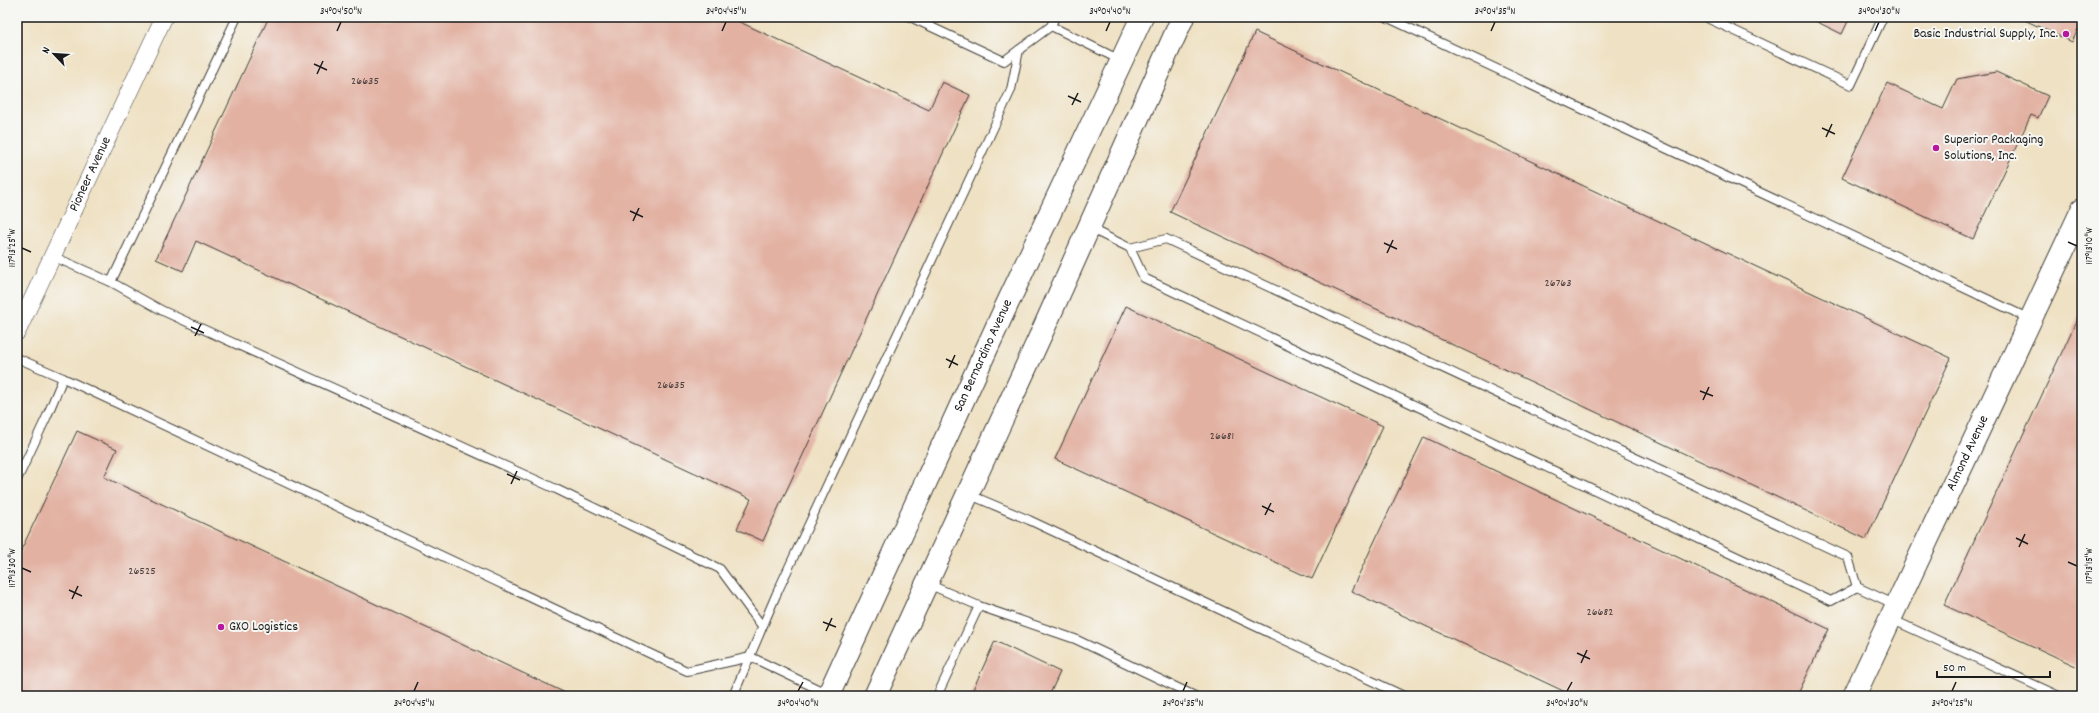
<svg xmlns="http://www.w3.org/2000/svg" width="2099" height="713" viewBox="0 0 2099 713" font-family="Dekko,sans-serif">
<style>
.building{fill:#e2b1a2}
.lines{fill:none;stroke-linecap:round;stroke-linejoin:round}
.lane-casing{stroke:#3c3a35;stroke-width:10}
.street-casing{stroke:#3c3a35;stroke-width:18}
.secondary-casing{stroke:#3c3a35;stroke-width:24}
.lane{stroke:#fff;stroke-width:8}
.street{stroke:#fff;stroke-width:17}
.secondary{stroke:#fff;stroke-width:22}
.ticks{fill:none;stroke:#1c1c1c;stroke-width:1.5}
.poi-dot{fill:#b5179e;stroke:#f6f6f2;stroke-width:1.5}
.labels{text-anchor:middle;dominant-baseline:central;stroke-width:4;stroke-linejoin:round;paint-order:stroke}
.number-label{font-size:12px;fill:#4e413e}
.poi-label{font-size:14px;fill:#1c1c1c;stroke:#f6f6f2;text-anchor:start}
.street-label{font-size:14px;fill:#1c1c1c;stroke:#f6f6f2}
.neatline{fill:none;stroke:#1c1c1c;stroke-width:1.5}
.ticks-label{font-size:10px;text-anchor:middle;fill:#1c1c1c}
</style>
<rect width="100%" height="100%" fill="#f6f6f2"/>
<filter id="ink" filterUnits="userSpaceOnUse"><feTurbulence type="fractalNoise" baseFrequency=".025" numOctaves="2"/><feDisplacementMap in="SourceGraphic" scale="8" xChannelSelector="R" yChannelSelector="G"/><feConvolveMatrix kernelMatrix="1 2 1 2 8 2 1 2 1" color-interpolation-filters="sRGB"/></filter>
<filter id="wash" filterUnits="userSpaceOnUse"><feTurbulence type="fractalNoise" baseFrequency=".012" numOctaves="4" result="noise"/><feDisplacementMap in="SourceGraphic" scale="16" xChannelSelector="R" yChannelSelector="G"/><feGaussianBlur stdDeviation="0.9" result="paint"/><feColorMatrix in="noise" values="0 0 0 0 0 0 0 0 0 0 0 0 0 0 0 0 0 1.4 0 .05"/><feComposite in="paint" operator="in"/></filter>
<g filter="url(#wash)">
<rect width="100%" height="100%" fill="#efe1c3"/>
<g id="blocks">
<g class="building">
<polygon points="269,17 729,17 929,110 942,82 970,95 763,541 737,529 751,499 196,241 183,271 156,259"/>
<polygon points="1807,17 1850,17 1842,34"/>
<polygon points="2018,17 2082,17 2082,21 2072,42"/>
<polygon points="1255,32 1951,358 1866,539 1170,212"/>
<polygon points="1996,72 2048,96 2038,118 2031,115 1973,239 1842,178 1887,83 1943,109 1957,79"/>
<polygon points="1126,306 1383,426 1312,579 1055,459"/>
<polygon points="2082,309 2082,669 1944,605"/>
<polygon points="77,431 117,449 104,477 572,696 17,696 17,559"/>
<polygon points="1424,437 1829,629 1797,696 1574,696 1351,591"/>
<polygon points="995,641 1060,672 1049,696 970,696"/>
</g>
</g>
</g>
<g filter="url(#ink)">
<use href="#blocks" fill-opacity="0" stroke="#3c3a35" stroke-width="1"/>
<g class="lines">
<g class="lane-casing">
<g id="lane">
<polyline points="237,17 111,282 163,311 556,489 720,569 762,626"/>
<polyline points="910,17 1004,61 1051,26 1055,17"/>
<polyline points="1386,17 2030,319"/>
<polyline points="1705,17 1851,85 1883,17"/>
<polyline points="1051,26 1120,60"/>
<polyline points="1089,228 1130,248 1144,278 1831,601 1857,587 1896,605"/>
<polyline points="1130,248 1166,239 1848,557 1857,587"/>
<polyline points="52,256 111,282"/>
<polyline points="17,358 63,378 47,416 17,480"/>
<polyline points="63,378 687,671 751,657 828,694"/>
<polyline points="968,494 1029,520 1404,696"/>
<polyline points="928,584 979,606 1075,639 1195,696"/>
<polyline points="1891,619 2059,696"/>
<polyline points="733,696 776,595 1011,90 1019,50"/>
<polyline points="937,696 979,606"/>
</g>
</g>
<g class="street-casing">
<g id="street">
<path id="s1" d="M17 332 164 17"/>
</g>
</g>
<g class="secondary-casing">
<g id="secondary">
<path id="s2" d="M828 696 1003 313 1142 17"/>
<polyline points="875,696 1043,330 1183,17"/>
<path id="s3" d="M1854 696 2082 210"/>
</g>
</g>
<use href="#lane" class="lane"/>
<use href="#street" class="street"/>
<use href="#secondary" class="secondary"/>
</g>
</g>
<path class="ticks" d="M337 31 341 22M722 31 726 22M1106 31 1110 22M1491 31 1495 22M1875 31 1879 22M314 64 327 70M317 74 323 61M1068 96 1081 102M1072 105 1078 93M1822 128 1835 134M1826 137 1832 124M630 211 643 217M633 221 639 208M2068 242 2077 246M1384 243 1397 249M22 248 31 252M1387 253 1393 240M191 327 204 333M195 336 201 324M946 359 958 365M949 368 955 355M1700 391 1713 396M1703 400 1709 387M507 474 520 480M511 484 517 471M1262 506 1274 512M1265 515 1271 503M2016 538 2028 544M2019 547 2025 534M2068 562 2077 566M22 568 31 572M69 590 82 596M72 599 78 586M823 622 836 627M826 631 832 618M1577 653 1590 659M1581 663 1587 650M414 691 418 682M798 691 803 682M1183 691 1187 682M1567 691 1572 682M1952 691 1956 682"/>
<g class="poi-dot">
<circle cx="2066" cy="34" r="4"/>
<circle cx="1936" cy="148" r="4"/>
<circle cx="221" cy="627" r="4"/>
</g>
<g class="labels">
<g class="number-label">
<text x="365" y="81">26635</text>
<text x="1558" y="283">26763</text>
<text x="671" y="385">26635</text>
<text x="1222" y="436">26681</text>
<text x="142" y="571">26525</text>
<text x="1600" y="612">26682</text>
</g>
<g class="poi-label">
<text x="2058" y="34" text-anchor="end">Basic Industrial Supply, Inc.</text>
<text x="1944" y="140">Superior Packaging<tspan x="1944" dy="16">Solutions, Inc.</tspan></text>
<text x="229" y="627">GXO Logistics</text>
</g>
<g class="street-label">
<text stroke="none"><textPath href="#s1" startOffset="174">Pioneer Avenue</textPath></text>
<text stroke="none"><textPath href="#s2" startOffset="374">San Bernardino Avenue</textPath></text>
<text stroke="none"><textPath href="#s3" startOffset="268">Almond Avenue</textPath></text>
</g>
</g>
<rect width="2099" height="713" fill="none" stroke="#f6f6f2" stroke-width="44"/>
<g transform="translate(54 54) rotate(295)" stroke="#f6f6f2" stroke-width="3" paint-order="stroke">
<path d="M0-3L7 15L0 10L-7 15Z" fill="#1c1c1c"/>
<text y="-6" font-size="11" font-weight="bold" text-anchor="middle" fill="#1c1c1c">N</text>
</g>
<path d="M1937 671v6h113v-6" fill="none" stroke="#1c1c1c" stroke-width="2"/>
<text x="1943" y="671" font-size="12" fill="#1c1c1c" stroke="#f6f6f2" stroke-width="3" paint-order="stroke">50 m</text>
<rect x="22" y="22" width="2055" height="669" class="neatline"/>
<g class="ticks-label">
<text x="341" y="14">34°04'50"N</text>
<text x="726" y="14">34°04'45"N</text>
<text x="1110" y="14">34°04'40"N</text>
<text x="1495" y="14">34°04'35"N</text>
<text x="1879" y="14">34°04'30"N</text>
<text transform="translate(2088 246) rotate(-90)" y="4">117°13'10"W</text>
<text transform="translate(11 248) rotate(-90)" y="4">117°13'25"W</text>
<text transform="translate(2088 566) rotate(-90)" y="4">117°13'15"W</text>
<text transform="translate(11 568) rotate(-90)" y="4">117°13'30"W</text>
<text x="414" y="706">34°04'45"N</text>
<text x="798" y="706">34°04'40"N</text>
<text x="1183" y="706">34°04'35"N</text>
<text x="1567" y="706">34°04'30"N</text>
<text x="1952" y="706">34°04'25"N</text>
</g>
</svg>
